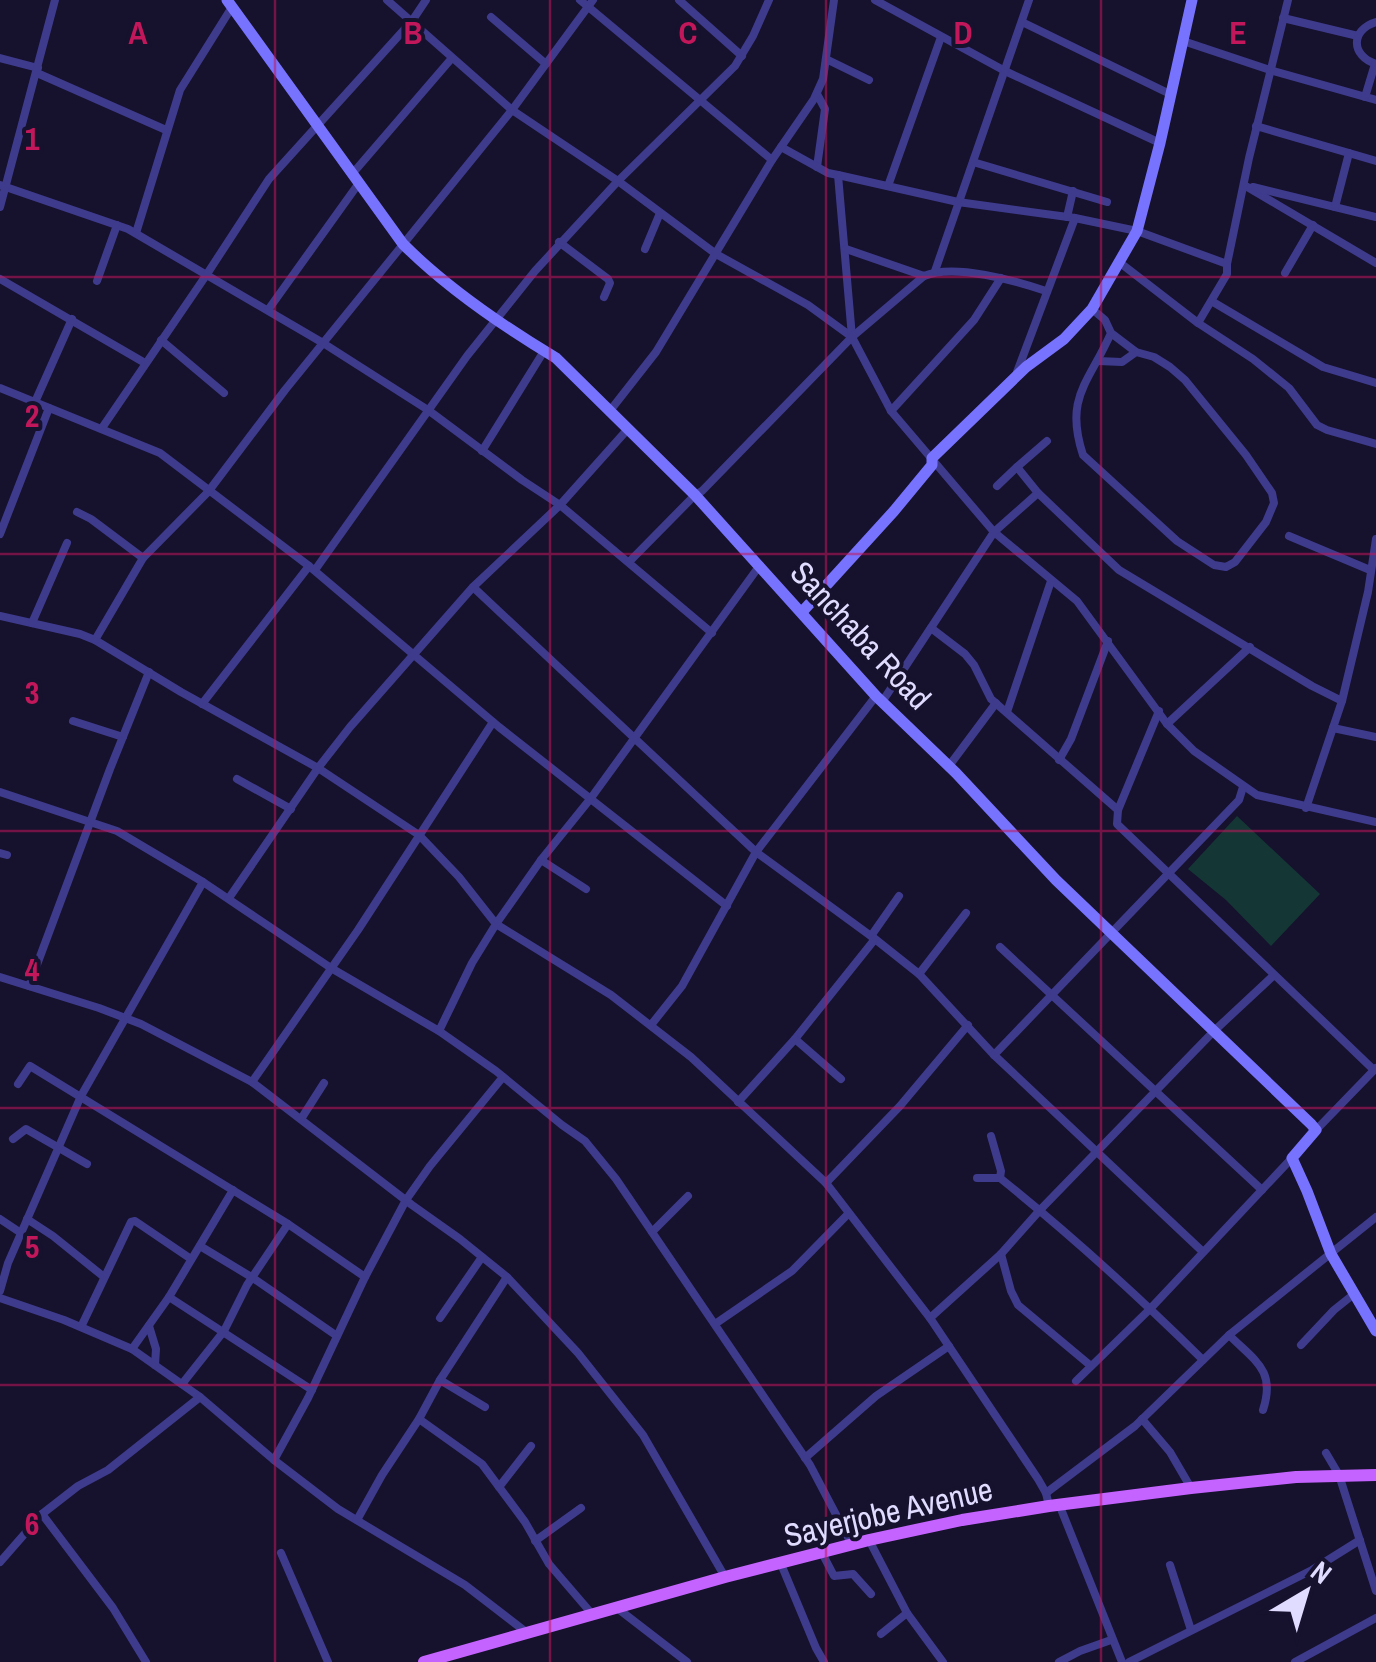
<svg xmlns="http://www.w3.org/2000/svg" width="1376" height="1662" viewBox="0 0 1376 1662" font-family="'Archivo Narrow',sans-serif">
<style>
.green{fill:#143736}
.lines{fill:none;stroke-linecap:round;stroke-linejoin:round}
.street{stroke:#3e3b8d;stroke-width:8}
.secondary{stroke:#7773ff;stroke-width:11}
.primary{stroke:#c463ff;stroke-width:12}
.grid{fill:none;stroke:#c2185b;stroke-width:2.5;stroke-opacity:0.55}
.labels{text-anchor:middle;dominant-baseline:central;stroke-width:8;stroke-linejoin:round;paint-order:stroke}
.street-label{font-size:32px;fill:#e0dcff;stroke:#16112d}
.grid-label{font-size:32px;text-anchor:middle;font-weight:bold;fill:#c2185b;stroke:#16112d;stroke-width:8;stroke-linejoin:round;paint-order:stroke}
</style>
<rect width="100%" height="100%" fill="#16112d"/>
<polygon class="green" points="1237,816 1320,894 1271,946 1226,900 1188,869"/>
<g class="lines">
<g class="street">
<polyline points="387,0 512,110 618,181 716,254 808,305 852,337"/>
<polyline points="580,0 772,160"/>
<polyline points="679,0 742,56"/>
<polyline points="875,0 1005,71 1160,143"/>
<polyline points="491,17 546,64"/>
<polyline points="1283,18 1358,36"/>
<polyline points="1022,22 1170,94"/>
<path d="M1376 22C1350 30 1351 56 1376 64"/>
<polyline points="1183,41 1270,70 1376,100"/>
<polyline points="0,58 38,68"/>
<polyline points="826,59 869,80"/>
<polyline points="37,73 166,130"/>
<polyline points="817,94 825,109 817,167"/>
<polyline points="1365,97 1375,64"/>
<polyline points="1256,126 1376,161"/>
<polyline points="781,147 828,173 838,175 958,202 1075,218 1137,231 1227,264 1227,274 1198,323"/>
<polyline points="973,162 1107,202"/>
<polyline points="353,173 452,58"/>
<polyline points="838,175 852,337 891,411 994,532 1077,601 1167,724 1194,751 1257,795 1376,822"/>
<polyline points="0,185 128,229 323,343 428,410 522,480 560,505 712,633"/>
<polyline points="1244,185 1376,263"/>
<polyline points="888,186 941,37"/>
<polyline points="1253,187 1376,217"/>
<polyline points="0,207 55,0"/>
<polyline points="1335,207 1349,153"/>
<polyline points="1067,217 1073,191"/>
<polyline points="136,233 180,90 232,7"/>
<polyline points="559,242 608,279 610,283 604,297"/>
<polyline points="645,249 660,213"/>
<path d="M846 249 924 276C954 263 1016 281 1046 291"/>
<polyline points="1119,262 1198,323 1253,359 1289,388 1317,425 1327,430 1376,444"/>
<polyline points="1227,264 1249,158 1288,0"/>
<polyline points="935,271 1029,0"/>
<polyline points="1285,273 1313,225"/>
<polyline points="0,279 145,363"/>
<polyline points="97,281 117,225"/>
<polyline points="1213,302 1323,367 1376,383"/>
<path d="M1092 309 1105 320 1111 333C1089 383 1064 397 1083 455L1177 541 1214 565 1226 567 1235 562 1266 522 1274 503 1272 493 1246 455 1185 380 1170 367 1154 357 1136 352 1111 333"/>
<polyline points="268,310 359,183"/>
<polyline points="161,340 224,393"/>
<polyline points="1098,361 1122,362 1136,352"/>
<polyline points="1017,372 1075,218"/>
<polyline points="0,388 160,453 309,566 499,727 727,906"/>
<polyline points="35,402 72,319"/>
<polyline points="891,411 974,320 1001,278"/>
<polyline points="609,412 656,352 772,160 814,99 823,79 834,0"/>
<polyline points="102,428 207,274 269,179 412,21 426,0"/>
<polyline points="482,451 544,351"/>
<polyline points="997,486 1017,467"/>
<polyline points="1038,493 1017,467 1047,441"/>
<polyline points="77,512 91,519 143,558"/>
<polyline points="0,534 49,408"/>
<polyline points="1289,536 1370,570"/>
<polyline points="629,562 695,495 702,491 852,337 924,276"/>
<polyline points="315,570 467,356 535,271 618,181 735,66 753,36 769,0"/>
<polyline points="473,587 756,852 875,939 919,974 994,1055 1202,1251"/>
<polyline points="0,616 80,634 95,640 181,692 318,768 419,835 459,877 496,924 611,995 691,1057 826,1183 930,1318 1038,1479 1046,1493 1049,1506"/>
<polyline points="32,623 67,543"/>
<polyline points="931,628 965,654 974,665 991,699 1118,810"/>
<polyline points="95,640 143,558 208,492 285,390 512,110 593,0"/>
<polyline points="882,702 994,532 1038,493 1119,570 1312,686 1342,701"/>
<polyline points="202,704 309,566"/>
<polyline points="1159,711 1118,810 1117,824 1374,1070"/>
<polyline points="1007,712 1051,581"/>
<polyline points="73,721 123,737"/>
<polyline points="1167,724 1250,647"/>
<polyline points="1333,728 1376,737"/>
<polyline points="1059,760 1071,739 1108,641"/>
<polyline points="949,766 996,703"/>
<polyline points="237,779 291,809"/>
<polyline points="0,792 117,831 203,882 331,968 439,1031 496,1071 562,1125 585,1141 616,1179 810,1465 852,1545"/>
<polyline points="1306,808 1342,701 1368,592 1376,539"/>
<polyline points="0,853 7,855"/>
<polyline points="541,860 586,889"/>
<polyline points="229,898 318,768 350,727 473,587 560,505 627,430"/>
<polyline points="871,936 899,896"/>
<polyline points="1000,947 1262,1190"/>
<polyline points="919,974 966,913"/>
<polyline points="0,977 99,1008 141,1024 252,1082 412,1205 460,1239 507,1277 578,1353 643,1435 725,1577"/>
<polyline points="29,986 110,769 149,672"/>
<polyline points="651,1025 682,986 756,852 876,696"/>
<polyline points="439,1031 472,963 496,924 541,860 591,798 760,565"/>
<polyline points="795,1039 875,939"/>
<polyline points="994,1055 1239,800 1243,787"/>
<polyline points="252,1082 358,930 493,722"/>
<polyline points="18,1084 30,1066 288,1224 365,1277"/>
<polyline points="738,1102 795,1039 841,1079"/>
<polyline points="301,1119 324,1083"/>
<polyline points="1316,1130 1376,1068"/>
<polyline points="991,1136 1001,1171 1000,1178"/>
<polyline points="13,1139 26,1129 87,1164"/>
<path d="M977 1178H1000C1071 1235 1138 1296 1203 1360"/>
<polyline points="826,1183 900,1106 968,1025"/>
<polyline points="0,1219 21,1233"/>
<polyline points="27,1219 53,1236 104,1277"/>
<polyline points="652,1232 688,1196"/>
<polyline points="200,1246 253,1278 337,1336"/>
<polyline points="1001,1254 1011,1291 1018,1305 1091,1366"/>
<polyline points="0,1291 8,1263 81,1096 203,882"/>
<polyline points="169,1297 312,1390"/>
<polyline points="0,1298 64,1320 132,1349 200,1397 274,1460 338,1509 465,1585 526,1632"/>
<polyline points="440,1318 482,1257"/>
<polyline points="930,1318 1001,1254 1040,1210 1214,1031 1273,976"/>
<polyline points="715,1324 792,1271 848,1214"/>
<polyline points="149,1326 156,1349 155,1365"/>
<polyline points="81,1327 131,1222 135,1221 191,1259"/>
<path d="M1229 1335C1255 1361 1276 1370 1263 1410"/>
<polyline points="1301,1345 1334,1310 1354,1294"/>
<polyline points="132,1349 169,1297 233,1190"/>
<polyline points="440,1380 485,1407"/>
<polyline points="1076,1381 1150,1309 1292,1158"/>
<polyline points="182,1384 224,1331 247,1285 288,1224"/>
<polyline points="419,1419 482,1464 525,1522 549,1564 592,1614"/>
<polyline points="1142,1419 1170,1452 1191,1488"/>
<polyline points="1326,1453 1339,1475 1376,1591"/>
<polyline points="805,1458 876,1396 949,1346"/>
<polyline points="274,1460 308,1398 365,1277 406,1200 430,1166 503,1077"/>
<polyline points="499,1487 531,1446"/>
<polyline points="1046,1493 1135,1426 1229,1335 1376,1217"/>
<polyline points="1059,1504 1122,1662"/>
<polyline points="42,1514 113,1608 146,1662"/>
<polyline points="357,1520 382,1475 419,1419 440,1380 507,1277"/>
<polyline points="869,1540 907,1613 943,1662"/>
<polyline points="535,1541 581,1508"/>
<polyline points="281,1553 328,1662"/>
<polyline points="822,1553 834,1576 853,1574 871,1594"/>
<polyline points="0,1562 42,1514 78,1486 108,1470 200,1397"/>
<polyline points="781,1564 816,1648 824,1662"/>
<polyline points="1170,1565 1191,1630"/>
<polyline points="617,1608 687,1662"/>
<polyline points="881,1634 907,1613"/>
<polyline points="1059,1662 1080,1651 1111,1640"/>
<polyline points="1129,1662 1312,1570 1360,1540"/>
<polyline points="1295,1662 1376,1618"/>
</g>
<g class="secondary">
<path d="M227 0 403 244C448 289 501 325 556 358L695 495 876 696 956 773 1056 880 1311 1124 1316 1130 1292 1158 1307 1191 1331 1254 1376 1331"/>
<polyline points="802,612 894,511 932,465 932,458 1026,367 1064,339 1092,309 1137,231 1160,143 1192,0"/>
</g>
<polyline class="primary" points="424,1662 725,1577 869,1540 962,1520 1049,1506 1191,1488 1296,1477 1376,1475"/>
</g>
<path class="grid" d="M275 0V1662M550 0V1662M826 0V1662M1101 0V1662M0 277H1376M0 554H1376M0 831H1376M0 1108H1376M0 1385H1376"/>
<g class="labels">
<g class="street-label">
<text transform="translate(861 635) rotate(47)">Sanchaba Road</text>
<text transform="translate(888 1512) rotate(-13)">Sayerjobe Avenue</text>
</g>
</g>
<g class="grid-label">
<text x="138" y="44">A</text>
<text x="413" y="44">B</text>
<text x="688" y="44">C</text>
<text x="963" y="44">D</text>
<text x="1238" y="44">E</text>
<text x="32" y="150">1</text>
<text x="32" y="427">2</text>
<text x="32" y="704">3</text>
<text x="32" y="981">4</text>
<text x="32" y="1258">5</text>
<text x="32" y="1535">6</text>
</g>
<g transform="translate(1306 1592) rotate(38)" stroke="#16112d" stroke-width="8" paint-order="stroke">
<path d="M0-8L18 38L0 25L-18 38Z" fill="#e0dcff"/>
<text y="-15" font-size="28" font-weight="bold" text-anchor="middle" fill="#e0dcff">N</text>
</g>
</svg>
